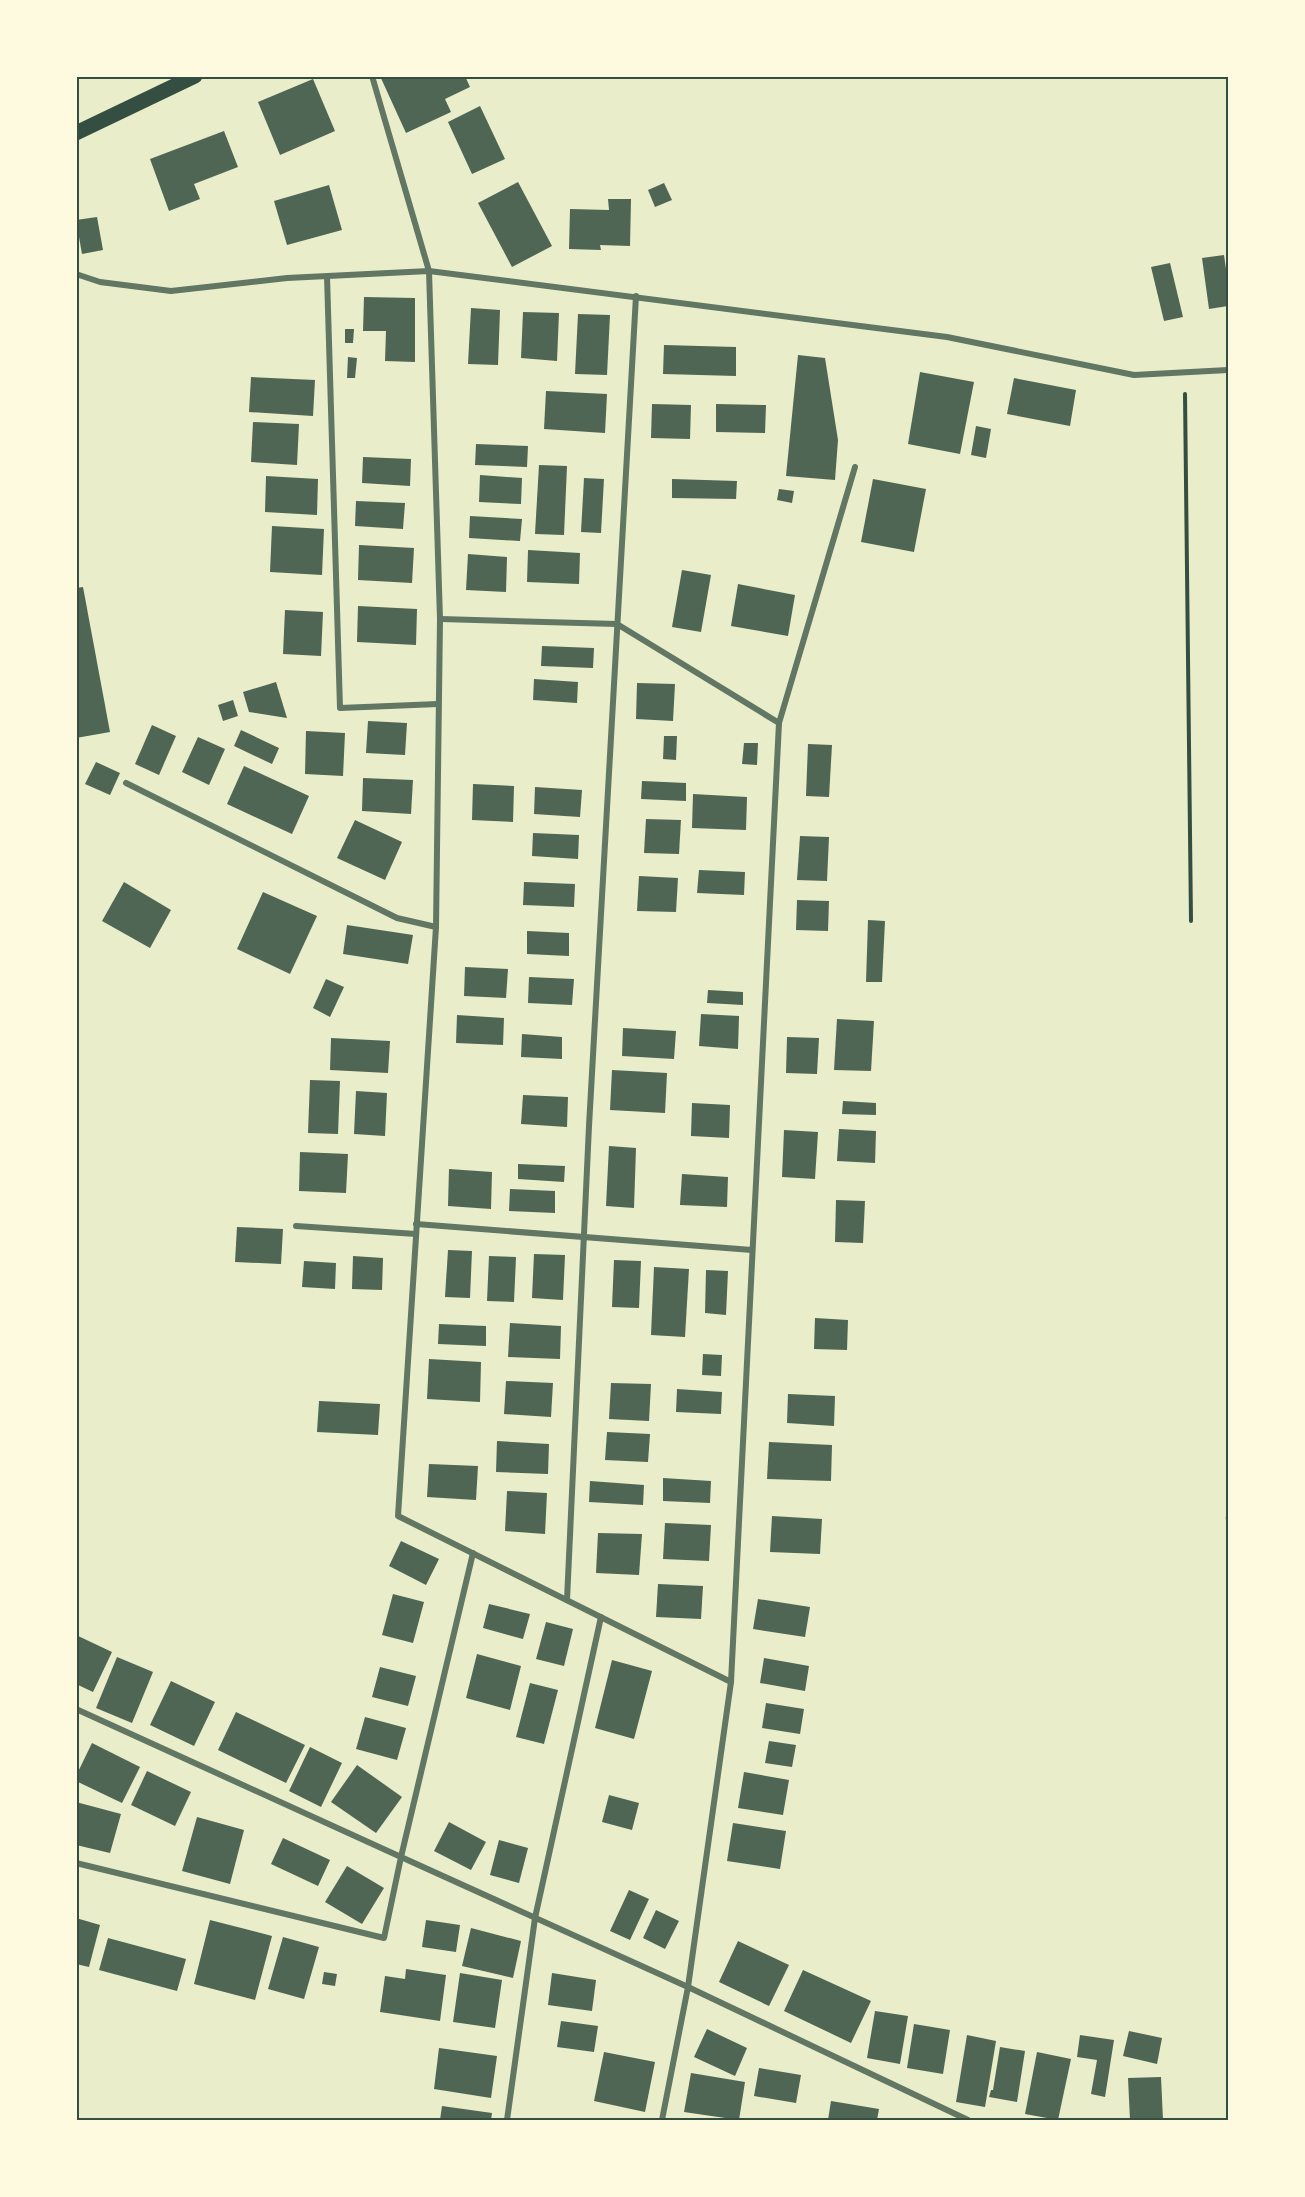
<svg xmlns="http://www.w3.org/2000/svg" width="1305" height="2197" viewBox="0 0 1305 2197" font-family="'Fira Sans',sans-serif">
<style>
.building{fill:#4f6655}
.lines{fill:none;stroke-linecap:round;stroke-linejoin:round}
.path{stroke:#344e41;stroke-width:4}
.service{stroke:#617663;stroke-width:4.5}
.minor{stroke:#617663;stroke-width:6}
.primary{stroke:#344e41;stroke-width:15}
.neatline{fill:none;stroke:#344e41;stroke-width:2}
</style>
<rect width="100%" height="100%" fill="#e9edc9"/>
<g class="building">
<polygon points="380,76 465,76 470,87 445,99 451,112 406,133"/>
<polygon points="313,79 335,131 280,155 258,102"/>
<polygon points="480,106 505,159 472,174 448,122"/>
<polygon points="224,131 238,167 194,184 200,199 169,211 150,159"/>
<polygon points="518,182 552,246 512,267 478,203"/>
<polygon points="664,183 672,200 655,207 648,190"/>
<polygon points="329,185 342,230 287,245 274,201"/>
<polygon points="608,199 631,199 630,246 600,245 601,250 569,249 570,209 609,210"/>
<polygon points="97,217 103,250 82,254 76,220"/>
<polygon points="1224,255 1228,283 1228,306 1209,309 1202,258"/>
<polygon points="1170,263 1183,317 1164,321 1151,267"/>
<polygon points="364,297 415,298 415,362 385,361 386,331 363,331"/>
<polygon points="471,308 500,310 498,365 468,364"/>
<polygon points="523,312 559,313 557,361 521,358"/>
<polygon points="578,314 610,315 607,375 575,374"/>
<polygon points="345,329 354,329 353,343 345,343"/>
<polygon points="664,345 736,347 736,376 663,374"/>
<polygon points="798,355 825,358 838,440 835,480 786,476"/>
<polygon points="348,357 357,358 355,378 347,378"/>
<polygon points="920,372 974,382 960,454 908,444"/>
<polygon points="251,377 315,380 313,416 249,412"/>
<polygon points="1014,378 1076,390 1070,426 1007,414"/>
<polygon points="546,391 607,394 605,433 544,429"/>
<polygon points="652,404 691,405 690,439 651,438"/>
<polygon points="716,404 766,405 765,433 716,432"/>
<polygon points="253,422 299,424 297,465 251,462"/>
<polygon points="976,426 991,429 986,458 971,455"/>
<polygon points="476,444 528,446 527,467 475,465"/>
<polygon points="363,457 411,459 410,486 362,483"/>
<polygon points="539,465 567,466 564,535 535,534"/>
<polygon points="480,475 522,478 521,504 479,502"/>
<polygon points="266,476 318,479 317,515 265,512"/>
<polygon points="584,478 604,479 601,533 581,532"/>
<polygon points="672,479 737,481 736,499 672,498"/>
<polygon points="873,479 926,489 914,552 861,542"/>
<polygon points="779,489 794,491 792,503 777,500"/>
<polygon points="356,501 405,503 403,529 355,526"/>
<polygon points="470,516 522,519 520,541 469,538"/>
<polygon points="272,526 324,529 322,575 270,572"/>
<polygon points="359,545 414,548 412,583 358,580"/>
<polygon points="528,550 580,553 579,584 527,582"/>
<polygon points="468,554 507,557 506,592 466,590"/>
<polygon points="682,570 711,575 701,632 672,627"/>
<polygon points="738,584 795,595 788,636 731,626"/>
<polygon points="83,587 110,732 76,738 76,588"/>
<polygon points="358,606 417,609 416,645 357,642"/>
<polygon points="285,610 323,612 321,656 283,654"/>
<polygon points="542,646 594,648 593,668 541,666"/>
<polygon points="534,679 578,682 577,703 533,700"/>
<polygon points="276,682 287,718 249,712 243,692"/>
<polygon points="637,683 675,684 673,721 636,719"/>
<polygon points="233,700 238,716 223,721 218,705"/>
<polygon points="368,721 407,723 405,755 366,753"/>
<polygon points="152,725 176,736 159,775 135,764"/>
<polygon points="241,730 279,748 272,764 234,746"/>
<polygon points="306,731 345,733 343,776 305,774"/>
<polygon points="664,736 677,736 676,760 663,759"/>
<polygon points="198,737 225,749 209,785 182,772"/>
<polygon points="744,743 758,743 757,765 742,764"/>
<polygon points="808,744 832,745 829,797 806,796"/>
<polygon points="96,762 120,773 110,795 85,784"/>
<polygon points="244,766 309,796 292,834 227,804"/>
<polygon points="363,778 413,780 411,814 362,811"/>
<polygon points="642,781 686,783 686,801 641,799"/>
<polygon points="473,784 514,786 513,822 472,820"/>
<polygon points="535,787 582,790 580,817 534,814"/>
<polygon points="693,794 747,797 746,830 692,828"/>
<polygon points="646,819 681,820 679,854 644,853"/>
<polygon points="355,820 402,842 385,880 337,858"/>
<polygon points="533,833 579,835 578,859 532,856"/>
<polygon points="800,836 829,837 827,881 797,880"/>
<polygon points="699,870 745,872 744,895 697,893"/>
<polygon points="639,876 678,878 676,912 637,911"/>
<polygon points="124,882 171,910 150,948 102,921"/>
<polygon points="524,882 575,884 574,907 523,905"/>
<polygon points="263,892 317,916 290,974 237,949"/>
<polygon points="797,900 829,901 828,931 796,930"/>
<polygon points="868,920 885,921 882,982 866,982"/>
<polygon points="347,925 413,935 408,964 343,954"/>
<polygon points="527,931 569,933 569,956 527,954"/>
<polygon points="465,967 508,969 506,998 464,996"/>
<polygon points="529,977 574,979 572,1005 528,1003"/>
<polygon points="326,979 344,987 330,1017 313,1008"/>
<polygon points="708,990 743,992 743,1005 707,1003"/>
<polygon points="701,1014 739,1016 738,1049 699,1046"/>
<polygon points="457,1015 504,1018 503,1045 456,1043"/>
<polygon points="837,1019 874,1021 871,1071 834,1070"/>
<polygon points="623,1028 676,1031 674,1059 622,1056"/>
<polygon points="522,1034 562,1037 562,1059 521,1057"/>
<polygon points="787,1037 819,1038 817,1074 786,1073"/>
<polygon points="331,1038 390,1041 388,1073 330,1070"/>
<polygon points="612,1070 667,1073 665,1113 610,1110"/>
<polygon points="310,1080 340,1081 338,1134 308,1133"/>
<polygon points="356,1091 387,1093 385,1136 354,1134"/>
<polygon points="523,1095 568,1097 567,1127 521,1124"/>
<polygon points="843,1101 876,1103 876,1115 842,1114"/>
<polygon points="692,1103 730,1105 729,1138 691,1136"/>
<polygon points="839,1129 876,1131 875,1163 837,1161"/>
<polygon points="784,1130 818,1132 815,1179 782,1177"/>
<polygon points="609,1146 636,1148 634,1208 606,1206"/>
<polygon points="300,1152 348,1154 346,1193 299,1191"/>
<polygon points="518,1164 565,1166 564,1182 518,1179"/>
<polygon points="449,1169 492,1172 491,1209 448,1206"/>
<polygon points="682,1174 728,1177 727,1207 680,1205"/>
<polygon points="510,1189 555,1191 555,1213 509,1211"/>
<polygon points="836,1200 865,1201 863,1243 835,1242"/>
<polygon points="237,1227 283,1229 281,1264 235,1262"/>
<polygon points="448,1250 472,1251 470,1298 445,1297"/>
<polygon points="534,1254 565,1255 563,1300 532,1298"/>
<polygon points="353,1256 383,1258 382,1290 352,1289"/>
<polygon points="489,1256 516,1257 514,1302 487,1301"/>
<polygon points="614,1260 641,1261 639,1308 612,1307"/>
<polygon points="304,1261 336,1263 335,1289 302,1287"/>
<polygon points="654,1267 689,1269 685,1337 651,1335"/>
<polygon points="706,1270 728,1271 726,1315 705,1313"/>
<polygon points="815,1318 848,1320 847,1350 814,1349"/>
<polygon points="510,1323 561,1326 560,1359 508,1357"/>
<polygon points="439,1324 486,1326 486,1346 438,1344"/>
<polygon points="703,1354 722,1355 721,1376 702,1375"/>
<polygon points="429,1359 481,1362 480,1402 427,1399"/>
<polygon points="506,1381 553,1383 551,1417 504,1414"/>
<polygon points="611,1383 651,1384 649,1421 609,1419"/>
<polygon points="677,1389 722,1392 721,1414 676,1412"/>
<polygon points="788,1394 835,1396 834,1426 787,1423"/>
<polygon points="319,1401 380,1404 378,1435 317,1432"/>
<polygon points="607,1432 650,1434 648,1462 605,1460"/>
<polygon points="497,1441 549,1444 548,1474 496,1472"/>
<polygon points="769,1442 832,1445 831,1481 767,1479"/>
<polygon points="429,1464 478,1466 476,1500 427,1497"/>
<polygon points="663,1478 711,1481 710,1503 663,1501"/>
<polygon points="590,1481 644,1485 643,1505 589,1502"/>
<polygon points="507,1491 547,1493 545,1534 505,1531"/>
<polygon points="772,1516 822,1519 820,1554 770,1552"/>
<polygon points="665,1523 711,1525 709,1561 663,1559"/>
<polygon points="598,1533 642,1534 639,1575 596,1573"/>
<polygon points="401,1541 439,1559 426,1585 389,1566"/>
<polygon points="658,1584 703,1586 701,1619 656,1617"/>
<polygon points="393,1594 424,1602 413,1643 382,1635"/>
<polygon points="758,1599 810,1607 805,1637 753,1629"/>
<polygon points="489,1604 530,1614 523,1639 483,1628"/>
<polygon points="546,1622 573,1629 564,1666 536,1659"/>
<polygon points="76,1635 112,1652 93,1692 76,1684"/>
<polygon points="477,1654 521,1666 510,1710 466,1698"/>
<polygon points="117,1657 153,1672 132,1723 96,1708"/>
<polygon points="764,1658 809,1666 805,1691 760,1683"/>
<polygon points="612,1660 652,1671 634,1739 595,1728"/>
<polygon points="380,1667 416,1676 408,1706 372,1697"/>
<polygon points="171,1681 215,1702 194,1746 150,1725"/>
<polygon points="530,1683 558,1690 544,1744 516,1737"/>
<polygon points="766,1703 804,1709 800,1734 762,1728"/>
<polygon points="236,1712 305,1745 286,1783 218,1750"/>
<polygon points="365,1717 406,1728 397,1760 356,1749"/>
<polygon points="769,1741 796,1745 792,1767 765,1763"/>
<polygon points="92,1743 140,1767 122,1803 76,1781 76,1776"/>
<polygon points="310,1747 342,1763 321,1807 289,1791"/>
<polygon points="357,1765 402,1797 376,1833 331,1802"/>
<polygon points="147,1771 191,1792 175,1826 131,1805"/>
<polygon points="744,1772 789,1780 783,1815 738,1808"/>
<polygon points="609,1795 639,1803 632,1830 602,1822"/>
<polygon points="76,1802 121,1814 110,1853 76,1845"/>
<polygon points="197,1817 244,1830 230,1884 182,1871"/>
<polygon points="449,1822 486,1842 471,1870 434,1851"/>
<polygon points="733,1823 786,1831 780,1869 727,1861"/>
<polygon points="283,1838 330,1860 318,1886 271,1864"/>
<polygon points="499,1840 528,1848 519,1883 490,1875"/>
<polygon points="347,1866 384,1888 362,1924 325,1902"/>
<polygon points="629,1890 649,1899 630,1940 610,1931"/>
<polygon points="656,1910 679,1921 665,1949 643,1938"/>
<polygon points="76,1918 100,1925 89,1967 76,1964"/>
<polygon points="210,1920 272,1936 255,2000 194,1984"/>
<polygon points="426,1920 460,1925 456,1952 422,1947"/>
<polygon points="471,1928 521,1941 513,1978 462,1966"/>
<polygon points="283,1937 319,1947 304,1999 268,1989"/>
<polygon points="108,1938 186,1959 177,1991 99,1970"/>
<polygon points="738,1941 789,1965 769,2006 719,1982"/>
<polygon points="406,1969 446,1975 440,2021 380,2012 385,1976 405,1979"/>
<polygon points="803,1970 871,2001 851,2043 784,2011"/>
<polygon points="324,1972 337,1974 335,1986 322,1984"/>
<polygon points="460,1973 502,1980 495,2028 453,2022"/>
<polygon points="552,1973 596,1980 592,2011 548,2005"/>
<polygon points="875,2011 908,2016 900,2064 867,2058"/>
<polygon points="561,2021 598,2026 594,2052 557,2047"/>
<polygon points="914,2024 950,2030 943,2074 907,2068"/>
<polygon points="707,2029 747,2048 735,2076 694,2057"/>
<polygon points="1129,2031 1162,2038 1157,2064 1123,2056"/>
<polygon points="967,2035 996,2041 985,2107 956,2102"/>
<polygon points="1080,2035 1114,2040 1105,2097 1091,2094 1097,2060 1077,2057"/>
<polygon points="1000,2047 1025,2051 1017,2102 989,2097 991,2090 993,2090"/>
<polygon points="439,2048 497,2056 491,2098 434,2089"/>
<polygon points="604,2052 655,2062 645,2112 594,2101"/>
<polygon points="1037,2052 1071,2059 1058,2120 1025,2114"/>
<polygon points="759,2068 801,2075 796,2103 754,2096"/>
<polygon points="691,2073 745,2082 739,2120 684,2112"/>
<polygon points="1161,2077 1163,2120 1130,2120 1128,2078"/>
<polygon points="831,2101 879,2109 877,2120 828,2120"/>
<polygon points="442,2106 492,2113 491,2120 440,2120"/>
</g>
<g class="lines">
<polyline class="path" points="1185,394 1191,921"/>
<polyline class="service" points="1228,1517 1228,1519"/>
<g class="minor">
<polyline points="372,76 429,271 440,619 436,927 398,1516 731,1682"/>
<polyline points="76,274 100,282 171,291 287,278 429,271 947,337 1134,375 1228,370"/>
<polyline points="327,276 340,708 438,704"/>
<polyline points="440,619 617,624 779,723 731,1682 688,1987 662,2120"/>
<polyline points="779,723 855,467"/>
<polyline points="126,783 397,918 436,927"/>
<polyline points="416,1224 752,1250"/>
<polyline points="296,1226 416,1234"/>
<polyline points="473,1553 401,1857 688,1987 968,2120"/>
<polyline points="567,1600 589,1126 636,296"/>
<polyline points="76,1709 401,1857 384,1938 76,1863"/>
<polyline points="507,2120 535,1918 601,1617"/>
</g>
<polyline class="primary" points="76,133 195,76"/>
</g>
<rect width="1305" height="2197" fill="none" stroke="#fefae0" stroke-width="156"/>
<rect x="78" y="78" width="1149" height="2041" class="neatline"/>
</svg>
